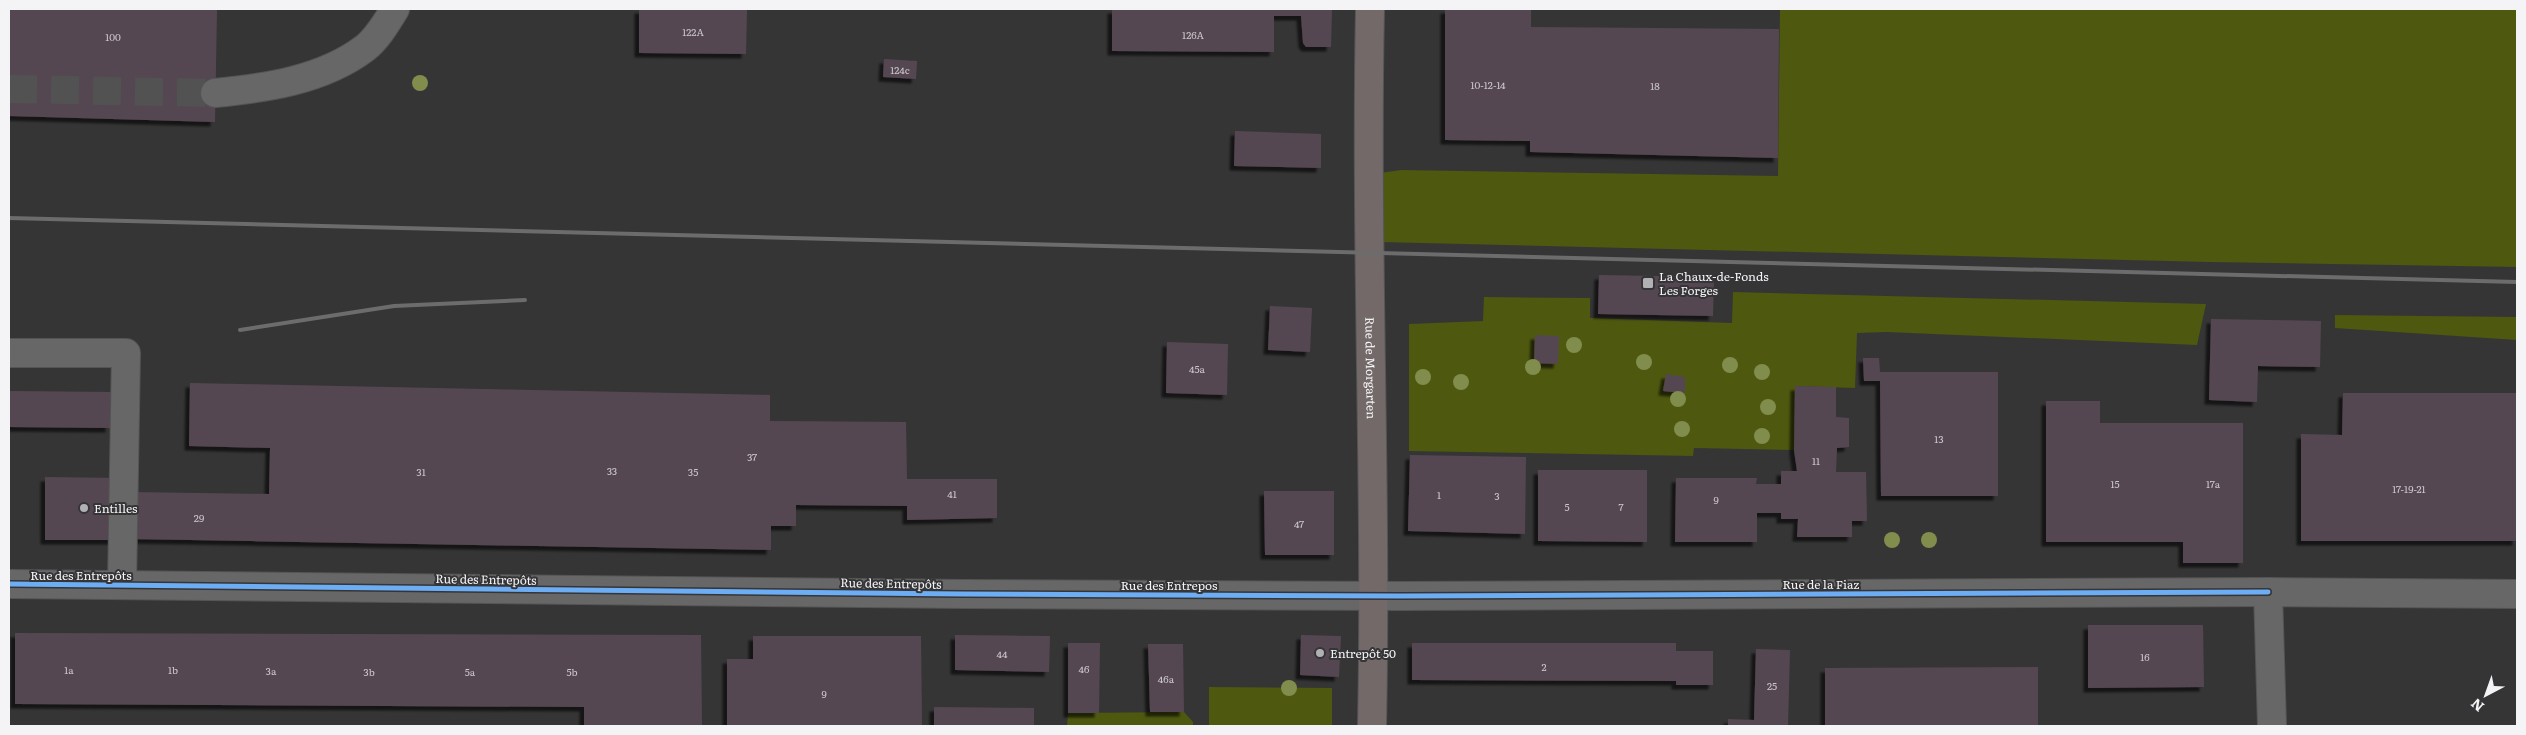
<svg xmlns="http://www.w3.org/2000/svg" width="2526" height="735" viewBox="0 0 2526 735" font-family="Literata,serif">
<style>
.green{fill:#4e580f}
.building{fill:#554751;filter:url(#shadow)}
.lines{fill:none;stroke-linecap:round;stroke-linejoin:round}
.minor-tunnel{stroke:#525252;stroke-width:28;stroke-dasharray:28 14;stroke-linecap:butt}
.minor-casing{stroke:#545454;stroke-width:30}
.major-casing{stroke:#545454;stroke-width:30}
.minor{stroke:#676767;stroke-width:28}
.major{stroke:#736969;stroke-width:28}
.rail{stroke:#6c6c6c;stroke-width:4}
.cycleway-casing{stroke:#353436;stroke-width:8}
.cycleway{stroke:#6dadf4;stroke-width:5}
.tree{fill:#818d4c}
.poi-dot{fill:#b1b0b2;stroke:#353436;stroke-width:2}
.labels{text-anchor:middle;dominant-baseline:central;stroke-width:4;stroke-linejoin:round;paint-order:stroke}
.number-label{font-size:10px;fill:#ccc8cc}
.poi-label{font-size:12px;fill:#f4f3f5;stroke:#353436;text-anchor:start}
.street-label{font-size:12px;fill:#f4f3f5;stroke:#353436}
</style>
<defs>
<filter id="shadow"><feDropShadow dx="-4.5" dy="4.5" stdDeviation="1" flood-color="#0009"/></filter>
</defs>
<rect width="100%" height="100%" fill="#353535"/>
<g class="green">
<polygon points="1780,9 2517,9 2517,267 2210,262 1380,242 1380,173 1401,170 1778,176"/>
<polygon points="1733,292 2206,304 2197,345 1886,332 1857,333 1855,388 1795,386 1794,450 1694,448 1693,456 1409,451 1409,324 1483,321 1484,297 1590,298 1590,318 1732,323"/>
<polygon points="2335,315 2517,317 2517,340 2335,328"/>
<polygon points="1209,687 1332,688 1332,726 1209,726"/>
<polygon points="1184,712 1193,722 1193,726 1067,726 1068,713"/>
</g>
<g class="building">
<polygon points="9,9 217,9 215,122 9,116"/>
<polygon points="639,9 747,9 746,54 639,53"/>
<polygon points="1112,9 1332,9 1331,47 1306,47 1303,43 1301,16 1274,16 1274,52 1112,51"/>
<polygon points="1445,9 1531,9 1531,27 1779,29 1778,158 1530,152 1530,141 1445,140"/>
<polygon points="884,59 917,61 916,79 883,77"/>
<polygon points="1235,131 1321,134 1321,168 1234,166"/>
<polygon points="1599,275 1714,277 1713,316 1598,314"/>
<polygon points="1270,306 1312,308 1310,352 1268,350"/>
<polygon points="2211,319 2321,321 2320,367 2258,366 2257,402 2209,400"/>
<polygon points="1535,335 1559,336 1558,364 1534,363"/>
<polygon points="1167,342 1228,344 1227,395 1166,393"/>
<polygon points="1863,358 1879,358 1880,372 1998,372 1998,496 1881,496 1880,381 1864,381"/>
<polygon points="1666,374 1685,377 1685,393 1663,391"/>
<polygon points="190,383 770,395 770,421 906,422 907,479 997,479 997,518 907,520 907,506 796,505 796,526 771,526 771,550 129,539 130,492 269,494 270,448 189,446"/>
<polygon points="1795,386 1836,387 1836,417 1849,418 1849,447 1837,448 1836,472 1866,472 1867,521 1852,521 1852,537 1797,537 1798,519 1781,519 1781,513 1757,513 1757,542 1675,542 1676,478 1757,478 1756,484 1781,484 1781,471 1797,471 1794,450"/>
<polygon points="9,391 111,392 110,428 9,427"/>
<polygon points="2343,393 2517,393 2517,541 2301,541 2301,434 2342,435"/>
<polygon points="2046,401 2100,401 2100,423 2243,423 2243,563 2183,563 2183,542 2046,542"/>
<polygon points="1410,455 1526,457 1525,534 1408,531"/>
<polygon points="1538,470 1647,470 1647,542 1538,541"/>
<polygon points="45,477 117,478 117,540 45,540"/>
<polygon points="1264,491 1334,491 1334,555 1265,555"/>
<polygon points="2088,625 2203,625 2204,687 2088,688"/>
<polygon points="15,633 701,635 702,726 584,726 584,707 15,704"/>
<polygon points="955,635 1050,636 1049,672 955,670"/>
<polygon points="1301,635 1341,636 1339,677 1300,675"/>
<polygon points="753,636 921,636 922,726 727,726 727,659 753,659"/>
<polygon points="1068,643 1100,643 1099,713 1068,713"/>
<polygon points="1412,643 1676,643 1676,651 1713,651 1713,685 1676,685 1676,681 1412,680"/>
<polygon points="1148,644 1183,644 1184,712 1150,712"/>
<polygon points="1756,649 1790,650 1788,726 1728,726 1728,719 1754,720"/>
<polygon points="2038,667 2038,726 1825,726 1825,668"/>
<polygon points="934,707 1034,708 1034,726 934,726"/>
</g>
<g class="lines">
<polyline class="minor-tunnel" points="9,89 215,93"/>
<g class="minor-casing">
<g id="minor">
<path d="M215 93C266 88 323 80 365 48 377 39 387 22 395 9"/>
<polyline points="9,353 126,353 122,585"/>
<polyline points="9,584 963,594 1400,596 2268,592"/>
<polyline points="2272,726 2268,592 2517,594"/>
</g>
</g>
<g class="major-casing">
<g id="major">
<path id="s1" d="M1370 9C1365 248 1377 487 1372 726"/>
</g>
</g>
<use href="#minor" class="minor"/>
<use href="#major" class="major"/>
<g class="rail">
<polyline points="9,218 2517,282"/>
<polyline points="240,330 394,306 525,300"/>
</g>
<g class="cycleway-casing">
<polyline id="cycleway" points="9,584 963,594 1400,596 2268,592"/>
</g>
<use href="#cycleway" class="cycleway"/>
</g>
<g class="tree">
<circle cx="420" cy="83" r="8"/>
<circle cx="1574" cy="345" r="8"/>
<circle cx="1644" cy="362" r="8"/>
<circle cx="1730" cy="365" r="8"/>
<circle cx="1533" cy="367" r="8"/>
<circle cx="1762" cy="372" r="8"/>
<circle cx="1423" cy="377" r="8"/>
<circle cx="1461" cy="382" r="8"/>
<circle cx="1678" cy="399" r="8"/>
<circle cx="1768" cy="407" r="8"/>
<circle cx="1682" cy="429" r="8"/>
<circle cx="1762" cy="436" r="8"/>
<circle cx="1892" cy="540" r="8"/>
<circle cx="1929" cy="540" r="8"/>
<circle cx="1289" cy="688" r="8"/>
</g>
<g class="poi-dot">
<rect x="1642" y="277" width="12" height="12" rx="2.5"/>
<circle cx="84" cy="508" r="5"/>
<circle cx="1320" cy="653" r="5"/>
</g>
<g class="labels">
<g class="number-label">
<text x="693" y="31">122A</text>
<text x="1193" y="34">126A</text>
<text x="113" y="36">100</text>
<text x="900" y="69">124c</text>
<text x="1488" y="84">10-12-14</text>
<text x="1655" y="85">18</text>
<text x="1197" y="368">45a</text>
<text x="1939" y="438">13</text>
<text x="752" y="456">37</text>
<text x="1816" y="460">11</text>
<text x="612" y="470">33</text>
<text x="421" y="471">31</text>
<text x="693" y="471">35</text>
<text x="2115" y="483">15</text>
<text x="2213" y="483">17a</text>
<text x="2409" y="488">17-19-21</text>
<text x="952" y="493">41</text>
<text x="1439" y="494">1</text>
<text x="1497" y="495">3</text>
<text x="1716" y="499">9</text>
<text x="1567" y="506">5</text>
<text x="1621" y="506">7</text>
<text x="199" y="517">29</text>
<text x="1299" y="523">47</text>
<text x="1002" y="653">44</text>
<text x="2145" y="656">16</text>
<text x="1544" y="666">2</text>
<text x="1084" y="668">46</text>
<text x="69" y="669">1a</text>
<text x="173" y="669">1b</text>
<text x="271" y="670">3a</text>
<text x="369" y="671">3b</text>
<text x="470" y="671">5a</text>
<text x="572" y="671">5b</text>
<text x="1166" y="678">46a</text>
<text x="1772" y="685">25</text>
<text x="824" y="693">9</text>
</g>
<g class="poi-label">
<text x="1659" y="276">La Chaux-de-Fonds<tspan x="1659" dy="14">Les Forges</tspan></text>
<text x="94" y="508">Entilles</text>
<text x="1330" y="653">Entrepôt 50</text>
</g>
<g class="street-label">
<text stroke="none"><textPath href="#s1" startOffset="359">Rue de Morgarten</textPath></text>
<text x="81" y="575">Rue des Entrepôts</text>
<text transform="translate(486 579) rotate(1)">Rue des Entrepôts</text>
<text transform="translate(891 583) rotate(1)">Rue des Entrepôts</text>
<text x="1821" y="584">Rue de la Fiaz</text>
<text x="1169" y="585">Rue des Entrepos</text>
</g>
</g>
<rect width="2526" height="735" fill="none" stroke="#f4f3f5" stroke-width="20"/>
<g transform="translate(2486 695) rotate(221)" stroke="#353436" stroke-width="4" paint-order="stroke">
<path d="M0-4L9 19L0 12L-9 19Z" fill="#f4f3f5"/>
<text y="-8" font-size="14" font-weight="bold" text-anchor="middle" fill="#f4f3f5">N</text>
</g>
</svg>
